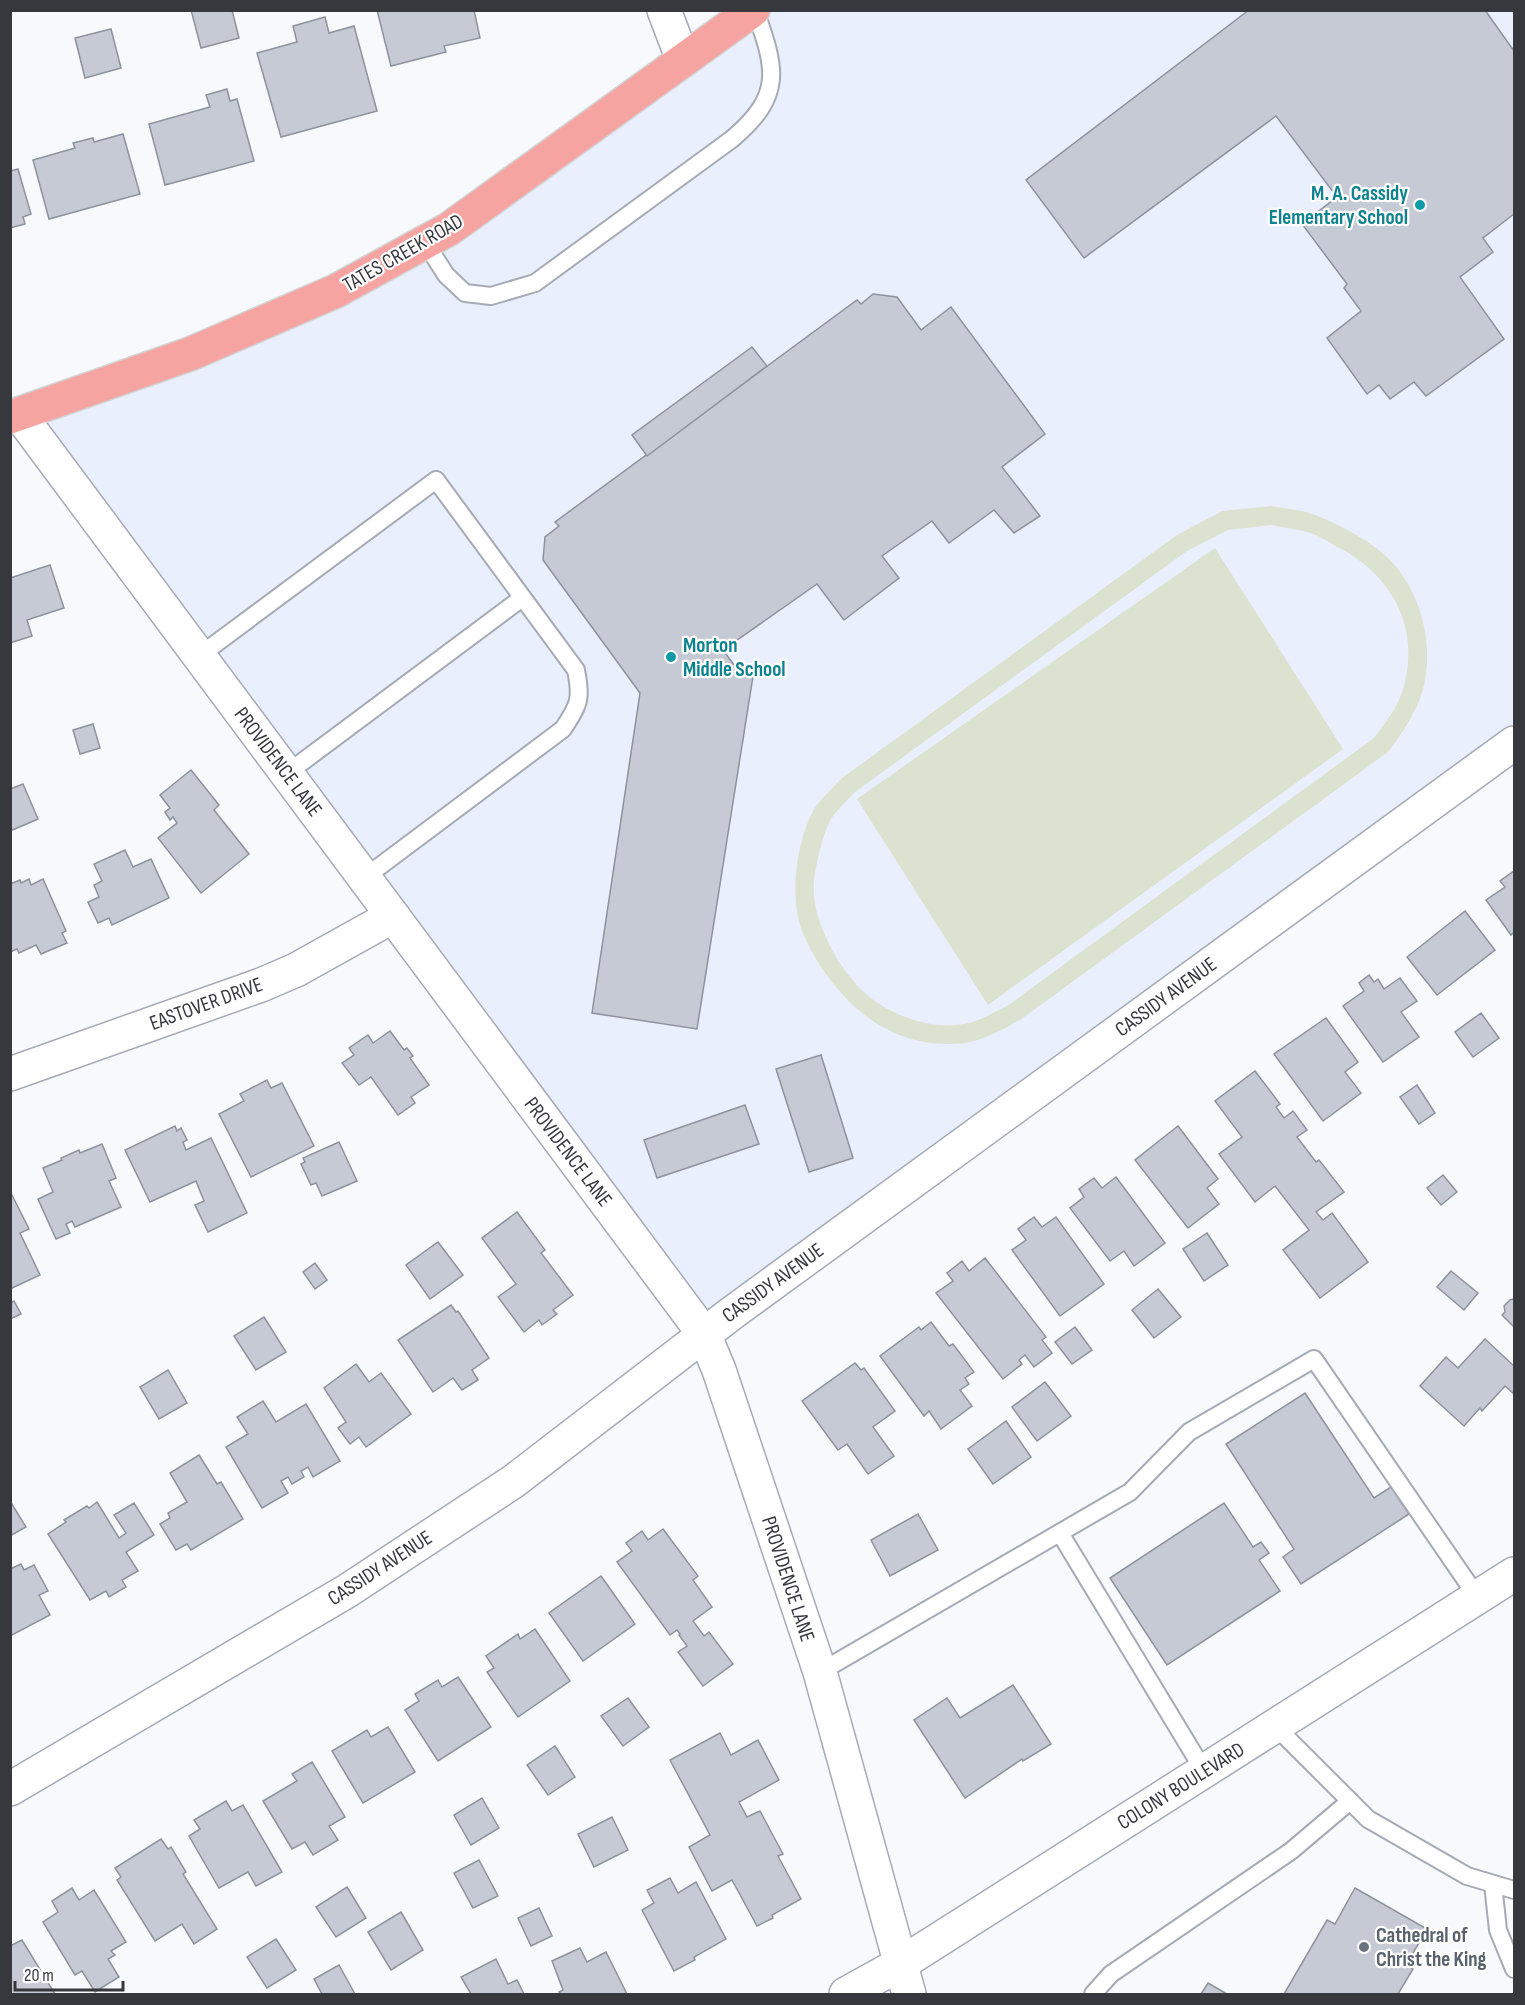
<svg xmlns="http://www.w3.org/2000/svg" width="1525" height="2005" viewBox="0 0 1525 2005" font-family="'Sofia Sans Condensed',sans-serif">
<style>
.built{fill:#eaeffe}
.pitch{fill:#dbe2d0;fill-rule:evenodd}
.building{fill:#c6cad5;stroke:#8e929c;stroke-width:1.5}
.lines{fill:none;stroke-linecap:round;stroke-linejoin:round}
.lane-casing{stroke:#a6aab4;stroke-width:20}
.street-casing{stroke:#a6aab4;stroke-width:36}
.primary-casing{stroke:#d3d3d4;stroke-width:36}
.lane{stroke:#fff;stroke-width:16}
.street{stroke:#fff;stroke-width:33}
.primary{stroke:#f6a4a1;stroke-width:33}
.culture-dot{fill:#0f9aa8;stroke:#fff;stroke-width:2}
.worship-dot{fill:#6b7280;stroke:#fff;stroke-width:2}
.labels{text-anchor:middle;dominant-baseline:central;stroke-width:4.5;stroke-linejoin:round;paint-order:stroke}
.culture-label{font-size:21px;font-weight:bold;fill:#0d838f;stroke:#fff;text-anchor:end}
.street-label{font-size:21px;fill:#37383d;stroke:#fff}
.worship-label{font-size:21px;font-weight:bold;fill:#5b616d;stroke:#fff;text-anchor:start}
</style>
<rect width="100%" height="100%" fill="#f7f9fd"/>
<polygon class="built" points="753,11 1514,11 1514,743 704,1334 19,414 336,291"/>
<g class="pitch">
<path d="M1271 506C1287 509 1305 510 1320 517 1344 527 1376 544 1393 563 1423 597 1435 649 1422 693 1415 715 1401 734 1388 752L1020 1020C1003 1029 985 1040 965 1043 903 1050 857 1019 823 970 814 956 805 941 800 925 790 891 797 840 814 809 821 798 833 788 842 778L1177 535 1222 511ZM1271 525C1284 528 1298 529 1311 533 1320 536 1328 542 1336 546 1391 574 1420 625 1404 686 1399 706 1386 722 1374 738L1010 1004C995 1012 981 1021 964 1024 932 1030 891 1016 866 994 839 970 810 919 814 881 816 864 823 830 833 816 839 808 848 800 855 792L1187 551 1228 530Z"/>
<polygon points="1215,548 1343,749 988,1005 857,799"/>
</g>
<g class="building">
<polygon points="191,10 232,10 239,38 201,48"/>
<polygon points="377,10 474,10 480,38 444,46 446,52 391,66"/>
<polygon points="1249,10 1485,10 1514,51 1514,214 1483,238 1493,252 1460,277 1504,339 1426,396 1414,382 1390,399 1379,385 1367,394 1327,338 1361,311 1344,288 1347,284 1302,224 1337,197 1276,116 1084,258 1026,180"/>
<polygon points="325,17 329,33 354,26 377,111 281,137 257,53 297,42 293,26"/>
<polygon points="111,29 121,68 85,78 75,38"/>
<polygon points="227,89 230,101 237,99 254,161 165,185 149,124 210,107 206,95"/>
<polygon points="123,134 140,194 49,219 33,160 75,148 73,143 93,138 94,142"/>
<polygon points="18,169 31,214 23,217 25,224 10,228 10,171"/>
<polygon points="873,294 897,297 921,330 951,307 1045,434 1002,467 1040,516 1014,533 994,510 949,543 932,521 882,556 899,578 844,620 817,584 723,650 734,665 754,670 697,1029 592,1013 640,693 543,560 545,537 559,526 555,522 857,300 861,304"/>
<polygon points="752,347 767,366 647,456 632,435"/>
<polygon points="50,565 64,608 27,620 32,636 10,643 10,578"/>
<polygon points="93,724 100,748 80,754 73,730"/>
<polygon points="191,770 219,805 214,810 249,854 201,893 158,838 177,823 173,817 170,820 165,812 170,808 160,795"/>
<polygon points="23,784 38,819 10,831 10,789"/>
<polygon points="125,850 133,867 151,859 169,898 112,925 109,918 98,923 88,902 99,897 94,885 102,881 94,864"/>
<polygon points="1514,871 1514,932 1511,935 1486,900 1505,887 1500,881"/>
<polygon points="29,879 31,885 43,879 66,931 62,933 67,943 41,954 36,945 19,953 17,949 10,952 10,884 20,880 21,883"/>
<polygon points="1465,911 1495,950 1437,995 1407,957"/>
<polygon points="1369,975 1374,982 1378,979 1384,989 1400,978 1417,1001 1401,1012 1419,1037 1383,1062 1343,1006 1364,991 1359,983"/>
<polygon points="1481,1013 1499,1038 1473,1057 1455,1032"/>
<polygon points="1326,1018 1358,1062 1345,1072 1361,1093 1323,1121 1274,1054"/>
<polygon points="390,1031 404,1050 407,1048 413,1056 410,1058 429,1085 411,1097 415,1103 398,1115 371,1077 359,1085 342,1063 354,1055 349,1048 368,1035 373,1043"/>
<polygon points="821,1055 853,1158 809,1172 776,1069"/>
<polygon points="1255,1071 1280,1104 1276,1107 1284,1118 1293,1111 1307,1130 1297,1137 1316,1162 1319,1160 1344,1192 1316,1212 1323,1220 1332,1213 1368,1262 1320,1298 1283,1250 1309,1230 1275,1186 1255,1202 1219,1154 1242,1137 1215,1101"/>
<polygon points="267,1080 271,1088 282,1083 314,1146 251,1177 219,1114 244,1101 240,1094"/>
<polygon points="1417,1085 1435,1113 1419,1124 1400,1097"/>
<polygon points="745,1105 759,1144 657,1178 644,1140"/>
<polygon points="175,1126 177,1131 181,1128 187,1140 183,1142 186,1150 211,1138 247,1213 208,1232 195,1205 204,1201 196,1181 150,1202 125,1150"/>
<polygon points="1178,1126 1218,1179 1207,1188 1219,1204 1188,1228 1135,1160"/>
<polygon points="339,1142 357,1181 322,1196 316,1183 311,1185 301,1164 305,1162 303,1158"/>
<polygon points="102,1144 116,1178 109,1181 121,1207 75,1227 72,1221 66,1224 70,1233 56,1239 38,1199 53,1192 43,1168 62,1160 61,1158 79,1150 80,1153"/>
<polygon points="1443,1175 1457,1192 1441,1205 1427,1188"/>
<polygon points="1116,1177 1165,1243 1134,1266 1124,1251 1110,1261 1070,1208 1084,1197 1079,1189 1094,1178 1102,1188"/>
<polygon points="10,1191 29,1229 20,1233 40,1275 10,1289"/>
<polygon points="517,1212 545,1250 541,1253 573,1295 553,1310 557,1314 542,1325 539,1320 524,1332 498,1297 516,1284 482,1238"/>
<polygon points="1034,1217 1042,1227 1056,1217 1104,1284 1060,1316 1012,1250 1026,1240 1018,1229"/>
<polygon points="1207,1233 1228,1265 1204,1281 1183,1249"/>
<polygon points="438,1242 463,1275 430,1299 406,1265"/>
<polygon points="985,1258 1046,1337 1042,1340 1052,1353 1034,1367 1025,1355 1019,1360 1022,1364 1003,1379 936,1293 953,1281 947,1273 962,1261 969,1271"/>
<polygon points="315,1263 327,1280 315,1289 303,1272"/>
<polygon points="1451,1271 1478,1293 1464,1310 1437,1287"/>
<polygon points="1158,1289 1181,1317 1154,1338 1132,1310"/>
<polygon points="1514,1299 1514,1327 1502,1315 1505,1312 1504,1306 1510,1300"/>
<polygon points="14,1301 21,1314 10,1319 10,1303"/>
<polygon points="451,1305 456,1312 458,1311 489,1358 472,1370 478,1380 462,1390 453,1378 433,1392 398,1340"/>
<polygon points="264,1317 286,1352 256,1370 234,1336"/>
<polygon points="931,1322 949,1346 953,1344 974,1372 965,1378 969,1384 960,1390 972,1406 941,1429 929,1411 924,1416 880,1356 919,1327 921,1330"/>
<polygon points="1075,1327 1092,1350 1072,1364 1055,1342"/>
<polygon points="1485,1339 1514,1366 1514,1394 1505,1386 1482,1411 1480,1408 1464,1426 1420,1386 1446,1357 1458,1368"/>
<polygon points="855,1363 861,1370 864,1368 895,1411 873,1427 894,1456 868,1474 847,1444 838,1450 802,1401"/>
<polygon points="356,1364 369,1382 381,1373 411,1414 366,1447 359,1437 350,1444 338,1428 346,1422 324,1388"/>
<polygon points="168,1370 187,1403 159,1419 140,1387"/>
<polygon points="1045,1382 1071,1416 1037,1441 1012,1407"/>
<polygon points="1305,1393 1374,1498 1391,1487 1409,1514 1301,1584 1283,1557 1294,1549 1226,1444"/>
<polygon points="263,1401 276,1422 306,1404 340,1461 313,1477 308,1467 301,1471 304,1477 292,1484 288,1477 281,1481 288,1493 262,1508 226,1447 248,1434 237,1417"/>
<polygon points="1006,1421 1031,1457 993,1484 968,1449"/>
<polygon points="199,1455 217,1484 221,1482 243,1519 191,1550 187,1544 176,1550 160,1524 170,1518 168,1513 187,1502 170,1473"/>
<polygon points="10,1501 26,1527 10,1536"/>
<polygon points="97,1502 119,1538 126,1533 114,1515 134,1503 154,1535 126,1552 138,1571 122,1580 126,1587 109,1597 106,1591 90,1600 48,1534 66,1522 64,1520 87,1506 89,1508"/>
<polygon points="1224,1503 1253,1547 1261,1542 1269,1553 1259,1560 1280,1591 1167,1665 1110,1578"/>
<polygon points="918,1514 938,1550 890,1576 871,1540"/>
<polygon points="663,1529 698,1576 693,1580 712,1607 693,1621 704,1636 709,1632 733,1664 703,1686 678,1652 687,1646 679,1635 680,1634 677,1630 670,1635 617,1562 632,1551 626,1543 642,1531 648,1540"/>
<polygon points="21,1564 24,1570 34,1565 48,1591 39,1595 50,1615 10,1636 10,1569"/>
<polygon points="601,1576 635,1624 583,1661 549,1613"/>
<polygon points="535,1629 570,1681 518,1717 487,1672 494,1668 486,1656 518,1634 520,1639"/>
<polygon points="458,1677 491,1727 438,1761 405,1710 419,1701 415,1694 438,1680 442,1687"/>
<polygon points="1013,1685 1051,1744 1023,1761 1022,1759 965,1798 914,1720 947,1698 960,1718"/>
<polygon points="628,1698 649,1727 623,1746 601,1716"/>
<polygon points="388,1727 415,1772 363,1803 332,1751 367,1730 371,1737"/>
<polygon points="720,1733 731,1755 758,1740 779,1780 739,1802 747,1817 760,1811 783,1854 778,1856 801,1899 772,1915 773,1918 757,1926 732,1880 712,1891 689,1847 710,1835 670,1760"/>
<polygon points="555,1746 575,1777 548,1795 527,1765"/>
<polygon points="312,1762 345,1817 329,1826 338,1840 313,1855 305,1842 292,1849 263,1801 297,1781 292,1774"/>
<polygon points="482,1798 499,1828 471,1845 454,1815"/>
<polygon points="226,1801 232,1811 243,1805 282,1872 256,1886 248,1872 219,1888 189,1836 200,1829 194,1820"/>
<polygon points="612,1817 628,1850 594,1867 578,1834"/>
<polygon points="161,1839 168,1849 171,1847 186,1872 183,1874 217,1929 194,1944 182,1924 155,1941 117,1880 121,1877 115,1868"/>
<polygon points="479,1860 498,1896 473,1908 454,1873"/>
<polygon points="670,1878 678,1893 696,1882 726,1939 694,1957 695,1960 674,1971 642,1910 654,1903 647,1890"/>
<polygon points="347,1887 366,1918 336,1937 316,1907"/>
<polygon points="72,1888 79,1900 94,1890 126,1942 111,1951 115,1955 108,1959 119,1977 95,1992 82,1971 75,1975 43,1922 58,1912 52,1901"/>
<polygon points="1355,1888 1427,1929 1406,1965 1413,1969 1398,1994 1284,1994 1327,1920 1335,1924"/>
<polygon points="539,1908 552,1936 531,1946 518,1918"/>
<polygon points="401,1912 423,1950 391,1970 368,1932"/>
<polygon points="276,1939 296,1970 267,1988 247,1957"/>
<polygon points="22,1940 55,1994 10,1994 10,1946"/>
<polygon points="580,1948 587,1962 606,1952 627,1994 561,1994 559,1992 563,1990 552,1961"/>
<polygon points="496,1959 508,1984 517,1980 524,1994 471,1994 461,1977"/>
<polygon points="339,1965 355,1994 322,1994 314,1979"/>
<polygon points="1208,1983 1227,1994 1201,1994"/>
</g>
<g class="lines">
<g class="lane-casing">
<g id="lane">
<path d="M425 242 446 275 465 293 491 296 535 283 732 139C784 95 776 69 755 10"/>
<path d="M199 656 436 480 576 670C582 699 579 705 563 729L364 878"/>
<polyline points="286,774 522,598"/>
<polyline points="1060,1533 1204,1771"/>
<polyline points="820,1672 1130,1492 1189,1432 1314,1359 1478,1598"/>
<polyline points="1275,1726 1368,1819 1467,1876 1514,1890"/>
<polyline points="1493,1884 1498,1930 1514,1969"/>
<polyline points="1093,1994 1111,1974 1291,1851 1350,1801"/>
</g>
</g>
<g class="street-casing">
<g id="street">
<polyline points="664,10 683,60"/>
<polyline points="19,414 704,1334 719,1370 820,1672 909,1994"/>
<polyline points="10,1074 261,985 296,970 393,916"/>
<polyline points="10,1789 347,1591 514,1481 732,1313 1514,743"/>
<polyline points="846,1994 902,1963 1514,1574"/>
</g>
</g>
<g class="primary-casing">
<polyline id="primary" points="10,417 190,354 336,291 449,229 753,10"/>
</g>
<use href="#lane" class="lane"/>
<use href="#street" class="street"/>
<use href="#primary" class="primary"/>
</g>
<g class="culture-dot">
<circle cx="1420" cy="205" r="6"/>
<circle cx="671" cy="657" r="6"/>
</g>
<circle class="worship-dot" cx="1364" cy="1947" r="6"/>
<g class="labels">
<g class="culture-label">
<text x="1408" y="193">M. A. Cassidy<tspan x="1408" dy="24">Elementary School</tspan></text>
<text x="683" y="645" text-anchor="start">Morton<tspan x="683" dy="24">Middle School</tspan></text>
</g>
<g class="street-label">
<text transform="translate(403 253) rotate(-30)">TATES CREEK ROAD</text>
<text transform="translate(278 762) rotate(53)">PROVIDENCE LANE</text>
<text transform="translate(1166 997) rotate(-36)">CASSIDY AVENUE</text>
<text transform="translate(206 1004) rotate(-20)">EASTOVER DRIVE</text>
<text transform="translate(568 1152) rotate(53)">PROVIDENCE LANE</text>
<text transform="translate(773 1283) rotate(-36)">CASSIDY AVENUE</text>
<text transform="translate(380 1568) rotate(-33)">CASSIDY AVENUE</text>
<text transform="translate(788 1579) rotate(72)">PROVIDENCE LANE</text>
<text transform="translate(1181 1786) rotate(-32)">COLONY BOULEVARD</text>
</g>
<g class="worship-label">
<text x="1376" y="1935">Cathedral of<tspan x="1376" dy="24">Christ the King</tspan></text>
</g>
</g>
<rect width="1525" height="2005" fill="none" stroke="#37383d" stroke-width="24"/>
<path d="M15 1981v9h108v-9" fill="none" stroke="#37383d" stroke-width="3"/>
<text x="24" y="1981" font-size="18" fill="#37383d" stroke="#ffffff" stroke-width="4.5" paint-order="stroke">20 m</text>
</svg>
